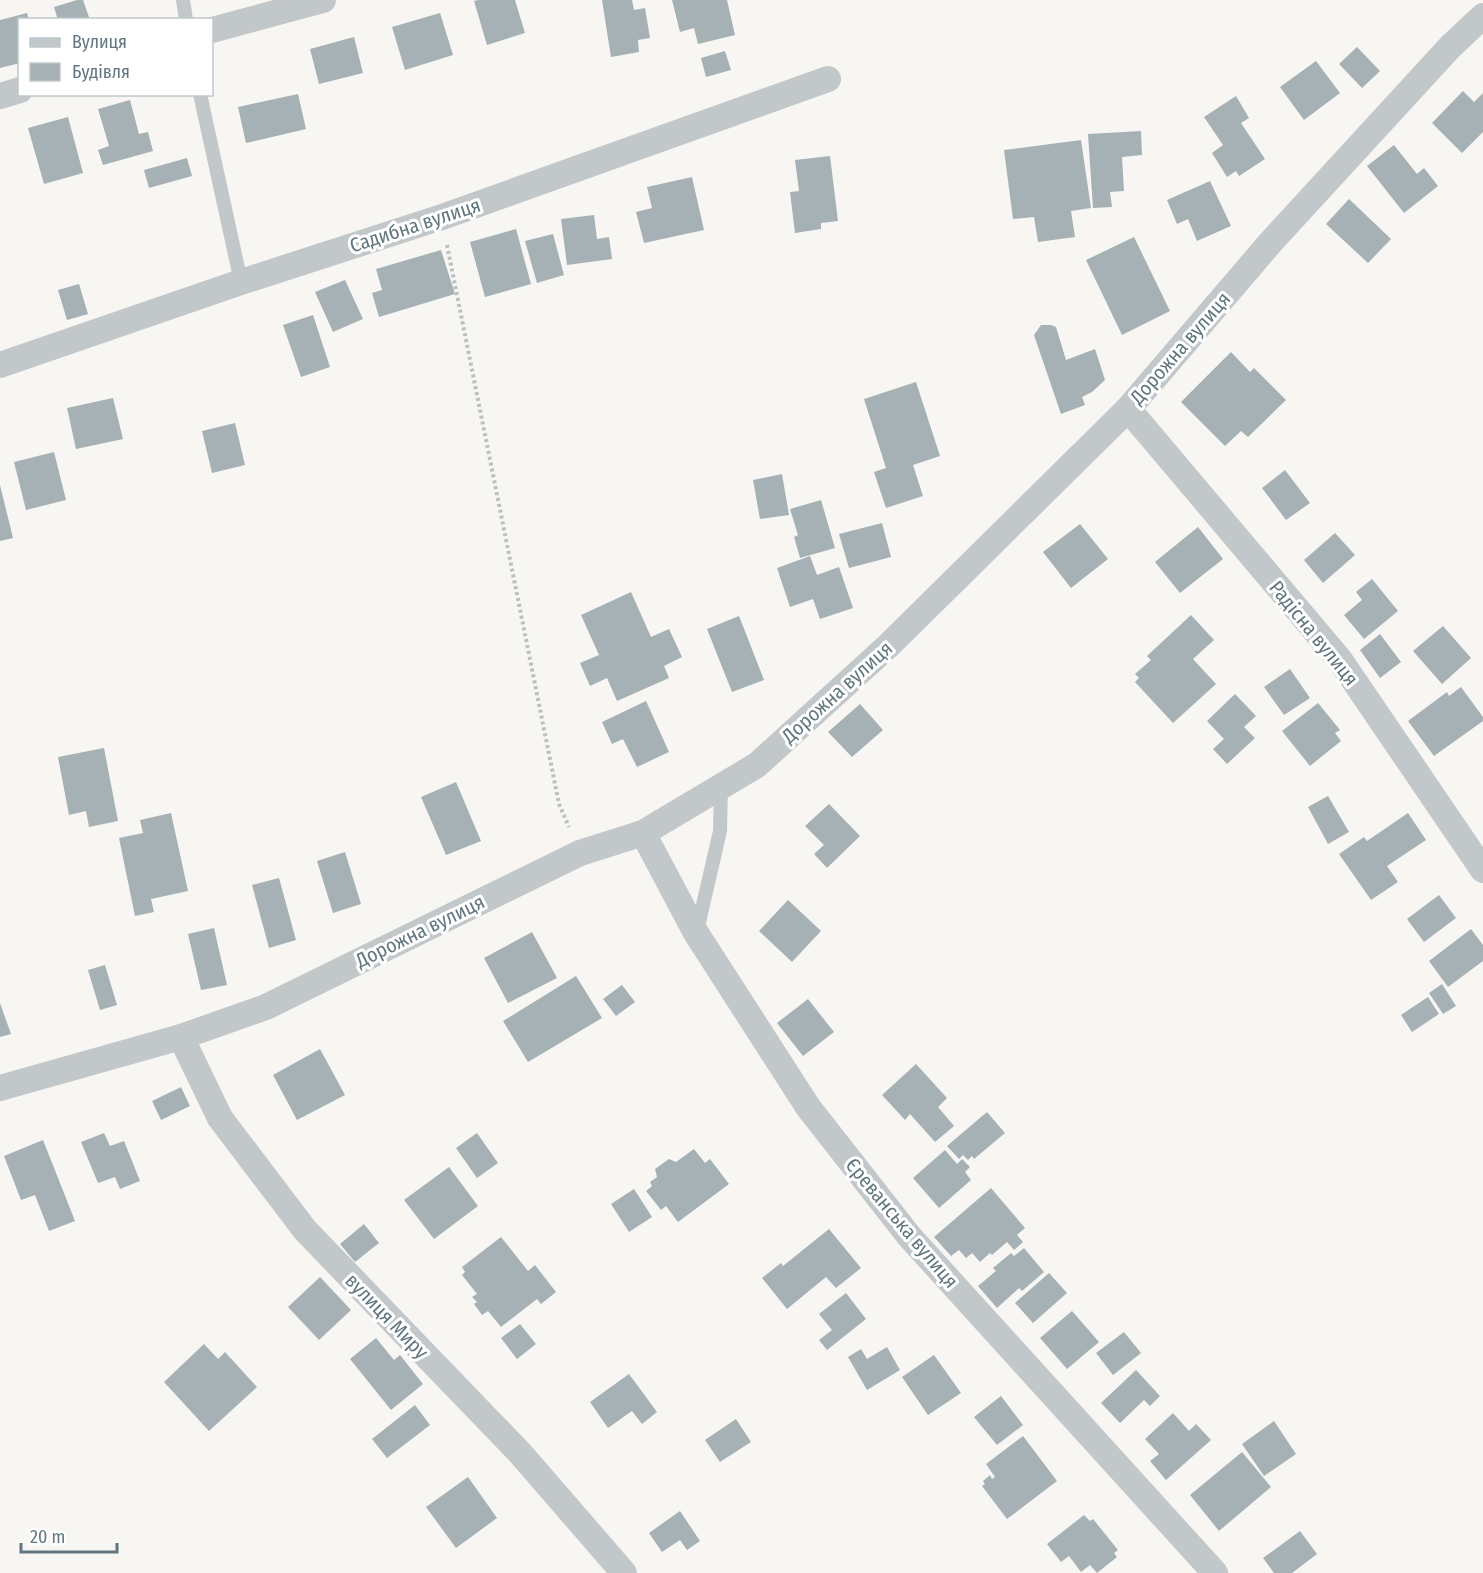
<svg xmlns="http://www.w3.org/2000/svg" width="1483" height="1573" viewBox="0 0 1483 1573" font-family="'Fira Sans Condensed',sans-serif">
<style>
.building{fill:#a6b1b5}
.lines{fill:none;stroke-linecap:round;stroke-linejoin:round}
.path{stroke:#bcbfc1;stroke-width:4;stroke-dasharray:3 3;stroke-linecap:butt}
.lane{stroke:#c2c7c9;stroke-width:14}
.street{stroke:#c2c7c9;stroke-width:26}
.labels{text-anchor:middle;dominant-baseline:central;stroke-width:6;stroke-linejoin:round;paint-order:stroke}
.street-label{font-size:20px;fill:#61767f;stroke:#fff}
</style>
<rect width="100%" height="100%" fill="#f7f6f3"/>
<g class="building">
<polygon points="77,0 83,0 90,20 58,20 54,7"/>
<polygon points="478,0 515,0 525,33 487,45 474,1"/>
<polygon points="602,0 632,0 634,10 645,8 650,38 638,40 639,52 611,57"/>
<polygon points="672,0 727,0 735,35 698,44 694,28 680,32"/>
<polygon points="27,13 29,20 20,20 20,63 0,68 0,20"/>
<polygon points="440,13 453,55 405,70 392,27"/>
<polygon points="354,37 363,73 319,84 310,49"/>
<polygon points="1357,47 1380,71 1362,88 1339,64"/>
<polygon points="725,51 731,70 706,77 701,58"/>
<polygon points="1316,61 1340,93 1304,120 1280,87"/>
<polygon points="1463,91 1474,102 1483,93 1483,132 1462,153 1432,123"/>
<polygon points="298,94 306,129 246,143 238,107"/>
<polygon points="1236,96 1249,118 1241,123 1265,159 1239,176 1236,171 1227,177 1212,153 1223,145 1204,117"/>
<polygon points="130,100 139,134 148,132 153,151 103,165 98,150 109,146 98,109"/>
<polygon points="68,117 83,173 44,184 28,128"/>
<polygon points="1141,131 1142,155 1122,157 1124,191 1110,192 1112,207 1093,208 1088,134"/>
<polygon points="1081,140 1091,208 1071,211 1075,237 1038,242 1034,217 1013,219 1004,150"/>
<polygon points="1394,145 1417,174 1424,168 1438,186 1404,213 1367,166"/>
<polygon points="830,156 838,221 821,223 821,229 795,233 790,192 799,191 795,160"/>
<polygon points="187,158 192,176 149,188 144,170"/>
<polygon points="692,177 704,230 644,243 636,212 652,208 647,187"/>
<polygon points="1210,181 1231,226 1197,241 1188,219 1177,224 1167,200"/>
<polygon points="1349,199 1391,239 1368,263 1326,224"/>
<polygon points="594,215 597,239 609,237 612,259 567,265 561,219"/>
<polygon points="516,229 531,284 485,297 470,242"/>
<polygon points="553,234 564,275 537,283 525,241"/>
<polygon points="1134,237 1170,311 1122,335 1086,260"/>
<polygon points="441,250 455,294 379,317 372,293 382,290 376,269"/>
<polygon points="345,280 363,319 333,332 315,292"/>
<polygon points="79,284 88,314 67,320 58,290"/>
<polygon points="313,315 330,367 301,377 283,325"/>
<polygon points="1041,325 1051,325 1056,327 1066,360 1095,349 1105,380 1092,392 1082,397 1085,405 1061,414 1034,335"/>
<polygon points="1231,352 1250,372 1254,368 1286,400 1248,437 1241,431 1225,446 1181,402"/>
<polygon points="916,382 940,456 913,465 923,496 886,508 874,472 886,468 864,399"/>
<polygon points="113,398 123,439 76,449 67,408"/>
<polygon points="235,423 245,465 212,473 202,431"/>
<polygon points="54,452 66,500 26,510 14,462"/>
<polygon points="1285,470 1310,503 1286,520 1262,488"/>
<polygon points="782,474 789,515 760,519 753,480"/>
<polygon points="0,485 13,538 0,541"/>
<polygon points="821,500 835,548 800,558 794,537 798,535 790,509"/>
<polygon points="882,523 891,557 849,568 839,534"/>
<polygon points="1080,524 1108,559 1071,588 1043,552"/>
<polygon points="1198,527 1223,559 1180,593 1155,562"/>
<polygon points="1335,533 1355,555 1323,583 1304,560"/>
<polygon points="810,556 817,575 839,567 853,608 820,619 813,599 790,607 777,568"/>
<polygon points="1372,579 1398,611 1364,639 1344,615 1362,600 1356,592"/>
<polygon points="631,592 651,637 669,629 682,657 664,666 669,678 617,701 607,678 590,686 580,663 599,655 581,615"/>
<polygon points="1191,615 1214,640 1193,659 1216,684 1173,723 1135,682 1139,678 1135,674 1151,660 1147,656"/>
<polygon points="739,616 764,680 732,692 707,629"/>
<polygon points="1443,626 1471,658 1442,684 1413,651"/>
<polygon points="1380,634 1401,662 1380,678 1360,650"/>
<polygon points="1290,669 1310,698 1284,715 1264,687"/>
<polygon points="1461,687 1483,717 1483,721 1434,756 1408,721 1447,692 1449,696"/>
<polygon points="1235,694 1256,716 1244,727 1255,738 1227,764 1213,749 1224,739 1207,721"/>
<polygon points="646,701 669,752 637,767 623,739 612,744 602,722"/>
<polygon points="1318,703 1340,730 1335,733 1341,741 1310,766 1282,731"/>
<polygon points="860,704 883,730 852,757 828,732"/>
<polygon points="104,748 118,821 89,827 86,811 69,815 58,757"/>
<polygon points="456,782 481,841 446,855 421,797"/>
<polygon points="1328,796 1349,832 1328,844 1308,807"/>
<polygon points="829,804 860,836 827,868 814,854 824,845 805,826"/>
<polygon points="171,813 188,891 151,899 154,912 135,916 119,838 143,833 140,820"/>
<polygon points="1408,813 1426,840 1387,866 1398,882 1371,900 1339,854 1364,837 1367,841"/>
<polygon points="345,852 361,904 333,913 317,861"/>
<polygon points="279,878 296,940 269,948 252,885"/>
<polygon points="1439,895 1456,918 1424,942 1407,919"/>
<polygon points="788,900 821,931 792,962 759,931"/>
<polygon points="214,928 227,985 201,990 188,934"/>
<polygon points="1471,929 1483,945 1483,961 1448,987 1429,961"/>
<polygon points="532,932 557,978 508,1003 484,958"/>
<polygon points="105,965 117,1005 100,1010 88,970"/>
<polygon points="576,976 602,1018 528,1062 503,1021"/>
<polygon points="1442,984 1456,1006 1443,1014 1429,993"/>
<polygon points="622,985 635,1002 616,1016 603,999"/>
<polygon points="1428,997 1439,1014 1412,1032 1401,1015"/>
<polygon points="808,999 834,1032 803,1056 777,1023"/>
<polygon points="0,1003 11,1034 0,1037"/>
<polygon points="320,1049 345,1095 297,1120 273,1075"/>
<polygon points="916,1064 947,1098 938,1107 954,1126 935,1142 910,1114 905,1120 882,1095"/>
<polygon points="181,1087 190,1106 161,1120 152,1101"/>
<polygon points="987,1112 1005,1133 974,1159 972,1156 968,1160 963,1155 959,1159 947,1146"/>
<polygon points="104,1133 110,1146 124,1141 140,1181 120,1189 115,1177 98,1183 81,1142"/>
<polygon points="477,1133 498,1163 477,1178 456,1148"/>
<polygon points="43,1140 75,1221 49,1231 35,1195 21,1200 4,1156"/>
<polygon points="694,1149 705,1163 710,1159 729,1184 678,1222 666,1206 661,1210 646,1191 652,1186 650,1182 657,1177 655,1169 669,1159 676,1162"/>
<polygon points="945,1150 957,1164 962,1159 970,1167 965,1172 971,1180 939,1208 913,1178"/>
<polygon points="449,1167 478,1206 434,1239 404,1200"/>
<polygon points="991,1188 1025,1228 1017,1235 1023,1242 1014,1250 1007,1242 992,1255 990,1253 980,1262 972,1253 966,1258 959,1250 951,1256 934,1237"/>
<polygon points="634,1189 652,1217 629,1232 611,1204"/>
<polygon points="364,1224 379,1243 355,1262 340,1244"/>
<polygon points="829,1229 861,1268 836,1288 826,1277 787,1309 762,1278 781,1263 783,1266"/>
<polygon points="501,1237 528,1271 535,1265 556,1292 541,1304 537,1299 501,1327 488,1311 482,1315 474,1304 477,1302 472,1297 477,1294 462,1275 465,1272 462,1267"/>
<polygon points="1024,1248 1044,1272 1022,1291 1019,1288 997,1308 978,1286 996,1271 993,1268 1011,1253 1014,1256"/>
<polygon points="1049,1273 1067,1293 1033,1323 1015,1303"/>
<polygon points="320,1277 351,1310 319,1340 288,1307"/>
<polygon points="846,1293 866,1319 827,1350 819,1340 832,1330 819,1314"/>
<polygon points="1072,1311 1099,1342 1067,1369 1040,1338"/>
<polygon points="520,1324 536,1344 517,1359 501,1338"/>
<polygon points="1124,1332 1141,1353 1113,1375 1096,1353"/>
<polygon points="376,1338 394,1360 400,1355 423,1384 391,1410 350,1359"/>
<polygon points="204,1344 218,1359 225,1352 257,1387 209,1431 164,1382"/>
<polygon points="887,1347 900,1370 867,1390 848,1357 861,1349 867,1359"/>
<polygon points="934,1355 961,1393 928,1415 902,1377"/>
<polygon points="1136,1370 1160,1396 1150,1406 1144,1400 1120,1423 1101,1403"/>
<polygon points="629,1374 657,1412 642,1424 632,1411 608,1428 590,1402"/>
<polygon points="1001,1396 1023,1425 997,1445 974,1417"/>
<polygon points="415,1405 430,1425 387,1458 372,1439"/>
<polygon points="1173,1413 1189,1431 1196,1424 1211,1440 1166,1480 1150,1461 1159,1454 1145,1439"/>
<polygon points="736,1419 751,1442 720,1462 705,1440"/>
<polygon points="1274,1421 1296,1454 1264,1476 1242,1444"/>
<polygon points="1023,1436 1057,1481 1007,1519 982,1486 985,1484 983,1481 990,1475 992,1479 995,1477 986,1464"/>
<polygon points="1242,1452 1271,1487 1219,1531 1190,1495"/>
<polygon points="468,1477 497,1518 456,1548 426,1507"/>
<polygon points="680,1511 700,1541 687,1550 680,1540 662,1552 649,1533"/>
<polygon points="1084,1515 1090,1521 1093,1519 1118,1550 1114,1553 1117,1557 1097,1573 1090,1565 1081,1572 1069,1556 1061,1562 1047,1544"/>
<polygon points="1300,1531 1317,1554 1292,1573 1274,1573 1263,1558"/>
</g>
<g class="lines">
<polyline class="path" points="447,245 559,804 569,827"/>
<g class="lane">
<polyline points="183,0 186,20"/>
<polyline points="200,94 241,282"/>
<polyline points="697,931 720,831 721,786"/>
</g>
<g class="street">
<polyline points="212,30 323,0"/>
<polyline points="0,96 20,90"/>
<polyline points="0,365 241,282 442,217 828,79"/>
<polyline points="1128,409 1340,660 1483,870"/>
<polyline points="643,833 696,933 808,1107 909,1236 1215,1573"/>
<polyline points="181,1037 220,1118 305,1230 520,1453 624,1573"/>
<polyline points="0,1088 181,1037 266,1007 580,853 643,833 757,765 889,645 1128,409 1270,243 1450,47 1483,16"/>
</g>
</g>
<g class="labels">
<g class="street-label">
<text transform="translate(415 225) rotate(-18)">Садибна вулиця</text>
<text transform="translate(1180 348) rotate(-49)">Дорожна вулиця</text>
<text transform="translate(1314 633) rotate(51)">Радісна вулиця</text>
<text transform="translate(837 692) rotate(-42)">Дорожна вулиця</text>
<text transform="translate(420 931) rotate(-26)">Дорожна вулиця</text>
<text transform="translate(902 1223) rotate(50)">Єреванська вулиця</text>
<text transform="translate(387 1316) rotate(46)">вулиця Миру</text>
</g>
</g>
<rect x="18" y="18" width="195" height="78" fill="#ffffff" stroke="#c0c8cc" stroke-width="1.5"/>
<rect x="30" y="38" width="30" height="9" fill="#c2c7c9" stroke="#c0c8cc" stroke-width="1.5"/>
<text x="72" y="48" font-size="18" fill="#61767f">Вулиця</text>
<rect x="30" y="63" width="30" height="18" fill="#a6b1b5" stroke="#c0c8cc" stroke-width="1.5"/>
<text x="72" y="78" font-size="18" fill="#61767f">Будівля</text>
<path d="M21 1543v9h96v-9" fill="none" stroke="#61767f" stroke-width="3"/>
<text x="30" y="1543" font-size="18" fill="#61767f" stroke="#ffffff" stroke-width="4.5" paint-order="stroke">20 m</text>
</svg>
